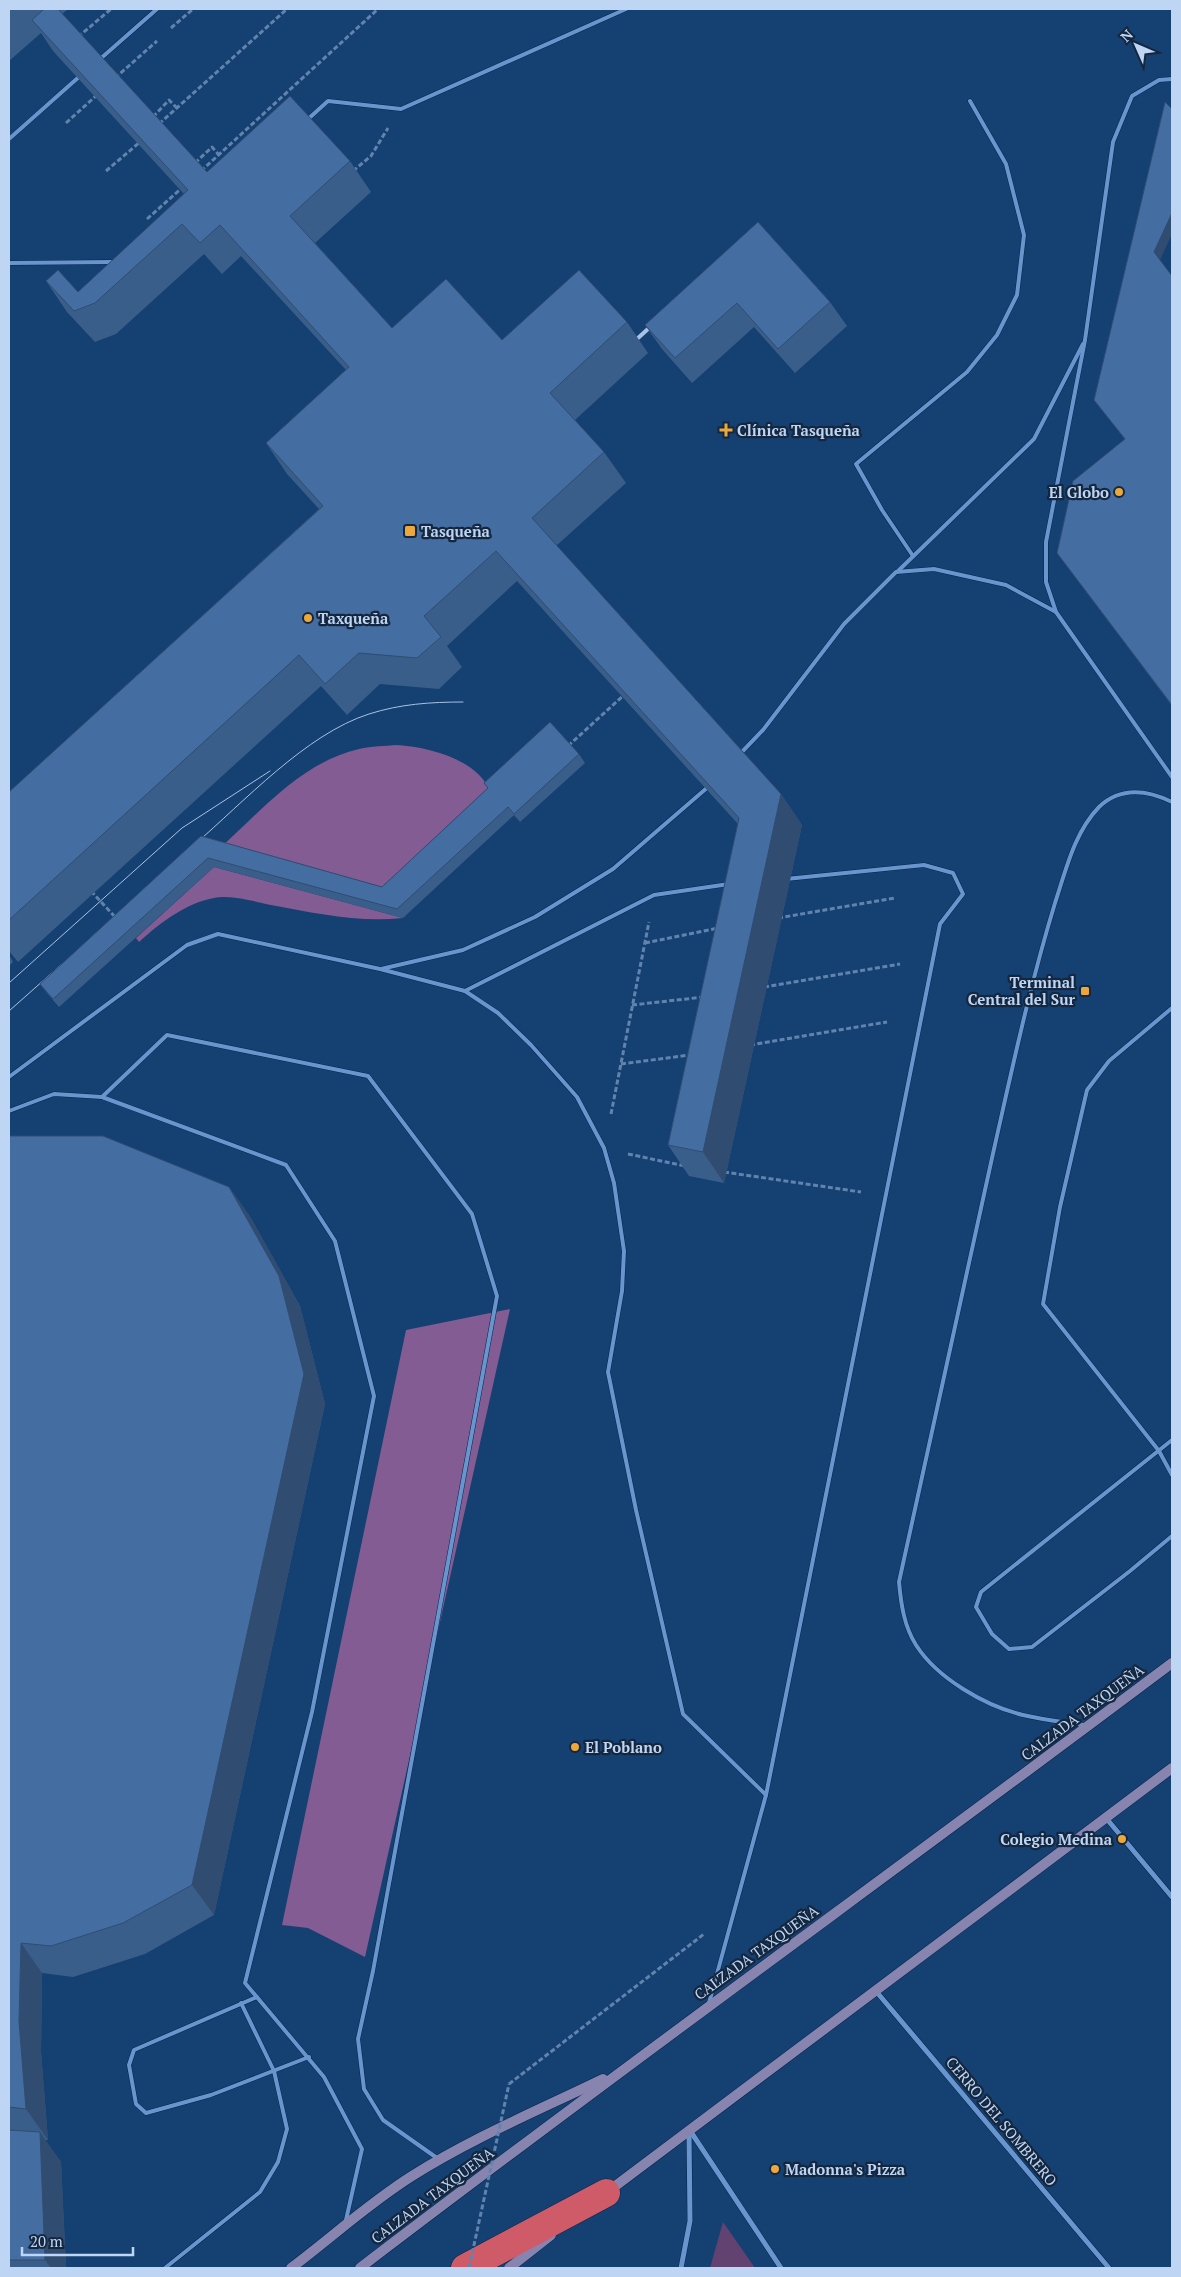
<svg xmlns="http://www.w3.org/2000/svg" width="1181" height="2277" viewBox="0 0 1181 2277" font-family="'PT Serif',serif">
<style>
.green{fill:#624271}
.forest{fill:#825c93}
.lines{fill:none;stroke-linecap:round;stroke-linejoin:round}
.lane-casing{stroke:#05264b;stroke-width:5}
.street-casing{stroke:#05264b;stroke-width:6}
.secondary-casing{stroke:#05264b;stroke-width:11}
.highway-casing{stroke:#05264b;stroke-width:29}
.path{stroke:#6184ad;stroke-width:3;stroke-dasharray:5 2.5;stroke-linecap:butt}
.lane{stroke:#6995ce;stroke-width:4}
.street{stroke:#6995ce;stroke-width:5}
.secondary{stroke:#8884b0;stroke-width:10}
.highway{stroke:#cf5b69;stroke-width:28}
.tram{stroke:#a8c3e3;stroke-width:1}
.rail{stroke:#a8c3e3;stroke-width:4}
.path-bridge{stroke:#6184ad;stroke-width:3;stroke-dasharray:5 2.5;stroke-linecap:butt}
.wall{fill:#3a5e8a}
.shaded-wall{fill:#304c71}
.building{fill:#446da1;stroke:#304c71}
.poi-dot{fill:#eda83b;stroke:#15273e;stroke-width:2}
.labels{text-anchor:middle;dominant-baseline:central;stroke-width:4.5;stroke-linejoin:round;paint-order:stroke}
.poi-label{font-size:15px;font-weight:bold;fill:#bed6f4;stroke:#15273e;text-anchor:start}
.street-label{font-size:15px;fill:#bed6f4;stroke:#15273e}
</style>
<rect width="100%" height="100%" fill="#154072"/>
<polygon class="green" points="723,2222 755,2268 710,2268"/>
<g class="forest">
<path d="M397 745C428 747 477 759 490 791L388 895 220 848C261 811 302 762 359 749 372 746 385 746 397 745Z"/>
<path d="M214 867 403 918C358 923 315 913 271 905 256 902 237 896 222 897 191 899 161 922 139 942L136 938Z"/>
<polygon points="510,1309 365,1957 308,1928 282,1925 406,1330"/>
</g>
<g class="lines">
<g class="lane-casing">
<g id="lane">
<polyline points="99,60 157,9"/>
<polyline points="1172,79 1159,80 1132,96 1113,142 1085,340 1046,542 1046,582 1056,612 1172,777"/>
<polyline points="307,120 328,101 401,109 626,9"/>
<polyline points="9,139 80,76"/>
<polyline points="9,263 114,262"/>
<polyline points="913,556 882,510 856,464 967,372 997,335 1017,295 1024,235 1006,164 970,101"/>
<polyline points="897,572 1034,439 1083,344"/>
<polyline points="739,755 763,730 844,624 896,572 934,569 1006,585 1056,612"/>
<polyline points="381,969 463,950 535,917 613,869 708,787"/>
<polyline points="465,991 654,895 729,884"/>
<polyline points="1172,1008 1109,1061 1087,1090 1060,1207 1043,1304 1159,1451 1172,1475"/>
<polyline points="9,1077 187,945 218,934 380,969 465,991 498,1013 531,1045 577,1097 604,1148 614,1183 624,1251 622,1291 608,1372 636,1510 683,1714 766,1795"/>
<polyline points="102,1097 167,1035 368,1076 472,1214 497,1296 373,1971 358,2039 364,2089 383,2120 437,2158"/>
<polyline points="9,1111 54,1094 102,1097 286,1165 335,1241 374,1396 312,1712 245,1983 324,2077 362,2149 346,2220"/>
<polyline points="1172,1440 981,1592 976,1607 992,1634 1009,1649 1032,1647 1130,1571 1172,1536"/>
<path d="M1084 1725C1064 1722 1043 1720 1023 1715 985 1706 937 1678 916 1645 904 1626 901 1604 899 1582 931 1438 962 1293 994 1149 1013 1065 1030 985 1055 903 1066 870 1074 833 1099 807 1121 786 1147 790 1172 802"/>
<polyline points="257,1997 134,2050 129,2065 136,2104 146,2113 211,2095 309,2057"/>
<polyline points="709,2003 766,1795 940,924 963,894 953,873 924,865 786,879"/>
<polyline points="165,2268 260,2192 278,2162 287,2129 274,2071 241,2003"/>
</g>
</g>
<g class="street-casing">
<g id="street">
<polyline points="1106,1818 1172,1897"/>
<polyline points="875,1990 1109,2268"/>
<polyline points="689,2129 781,2268"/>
<polyline points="681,2268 690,2221 689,2132"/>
</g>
</g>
<g class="secondary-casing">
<g id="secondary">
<polyline points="606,2193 1172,1768"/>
<path d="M291 2268C331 2238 369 2203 412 2176 472 2138 539 2110 603 2079"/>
<path d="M360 2268C628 2063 902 1866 1172 1663"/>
<polyline points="509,2268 551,2235"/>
</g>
</g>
<g class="highway-casing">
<polyline id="highway" points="465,2268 606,2193"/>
</g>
<g class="path">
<polyline points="171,28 193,9"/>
<polyline points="78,37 111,9"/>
<polyline points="115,78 157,41"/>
<polyline points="153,117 169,100 177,108"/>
<polyline points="66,123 98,94"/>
<polyline points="159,124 287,9"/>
<polyline points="195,163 212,147 219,155"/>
<polyline points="106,171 140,142"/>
<polyline points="201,171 378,9"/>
<polyline points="353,171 371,156 388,128"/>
<polyline points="147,219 184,186"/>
<polyline points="568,746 624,695"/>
<polyline points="778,918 895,898"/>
<polyline points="645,943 718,928"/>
<polyline points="764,987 900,964"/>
<polyline points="632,1005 704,997"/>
<polyline points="750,1045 887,1022"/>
<polyline points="621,1064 690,1055"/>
<polyline points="611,1114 649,922"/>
<polyline points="628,1154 685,1166"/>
<polyline points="724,1172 861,1192"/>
<polyline points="509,2084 704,1934"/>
</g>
<use href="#lane" class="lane"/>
<use href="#street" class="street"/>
<use href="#secondary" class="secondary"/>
<use href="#highway" class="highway"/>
<g class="tram">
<path d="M194 845C244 802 306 734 369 714 400 704 431 702 463 702"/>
<polyline points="9,983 182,828 270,771"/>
<polyline points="9,1011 62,964"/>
</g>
<polyline class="rail" points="627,348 659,319"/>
<g class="path-bridge">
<polyline points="91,891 116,918"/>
<polyline points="469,2268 509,2084"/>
</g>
</g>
<g class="wall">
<polygon points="9,9 68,9 62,14 207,172 350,161 371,192 315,243 392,328 502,340 627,322 648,353 575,420 604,452 626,483 556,546 781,794 802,825 724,1183 689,1176 668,1145 738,824 517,581 447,646 462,667 439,689 380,684 347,715 321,686 18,962 9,951 9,792 319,509 287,474 266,443 346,370 241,256 222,274 204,254 116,334 95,342 67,312 46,281 78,292 184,194 53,51 41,33 9,61"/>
<polygon points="758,222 830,302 847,326 795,373 754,327 692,383 662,349 645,325"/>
<polygon points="1160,260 1172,276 1172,706 1057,553 1125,439 1094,400"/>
<polygon points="579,754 585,763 520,822 514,815 403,918 214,867 59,1007 46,992 40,984 201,836 382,887 488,788 484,783"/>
<polygon points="9,955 13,962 9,966"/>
<polygon points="9,1136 229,1187 251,1218 300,1306 325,1404 214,1915 145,1954 73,1977 42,1973 41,2052 48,2140 45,2140 61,2162 66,2268 9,2268"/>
</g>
<g class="shaded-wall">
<polygon points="1172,213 1172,234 1160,260 1154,252"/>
<polygon points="781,794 802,825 724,1183 703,1152"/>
<polygon points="229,1187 251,1218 300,1306 325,1404 214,1915 192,1885"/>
<polygon points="21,1943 42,1973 41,2052 48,2140 26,2109 19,2021"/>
<polygon points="40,2132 61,2162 66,2268 51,2268 45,2260"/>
</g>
<g class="building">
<polygon points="44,9 58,9 207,172 290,96 350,161 290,216 392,328 446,279 502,340 579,270 627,322 550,393 604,452 532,518 781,794 703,1152 668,1145 739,818 496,551 424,616 441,637 417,658 359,653 325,684 299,655 9,920 9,792 323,506 266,443 349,367 220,225 200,243 182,224 95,303 74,311 46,281 58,270 78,292 188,190 32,20"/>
<polygon points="1165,102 1172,109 1172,213 1154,252 1172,276 1172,705 1057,553 1073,481 1125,439 1094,400"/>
<polygon points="758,222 830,302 778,349 737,303 675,358 645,325"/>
<polygon points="550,722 579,754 514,814 508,807 397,909 208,858 53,999 40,984 201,836 382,887 488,788 484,783"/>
<polygon points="9,1136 103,1136 229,1187 279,1276 304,1374 192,1885 123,1923 51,1946 21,1943 19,2021 26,2109 9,2107"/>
<polygon points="9,2130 40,2132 45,2260 9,2260"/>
</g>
<g class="poi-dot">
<path d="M723.5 422.5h5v5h5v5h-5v5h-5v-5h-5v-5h5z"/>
<circle cx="1119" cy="492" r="5"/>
<rect x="404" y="525" width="12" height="12" rx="2.5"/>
<circle cx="308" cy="618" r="5"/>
<rect x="1080" y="986" width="10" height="10" rx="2.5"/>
<circle cx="575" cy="1747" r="5"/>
<circle cx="1122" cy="1839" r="5"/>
<circle cx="775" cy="2169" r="5"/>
</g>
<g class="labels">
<g class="poi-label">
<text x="737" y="430">Clínica Tasqueña</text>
<text x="1109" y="492" text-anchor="end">El Globo</text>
<text x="421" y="531">Tasqueña</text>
<text x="318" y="618">Taxqueña</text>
<text x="1075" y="982" text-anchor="end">Terminal<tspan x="1075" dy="17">Central del Sur</tspan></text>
<text x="585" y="1747">El Poblano</text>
<text x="1112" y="1839" text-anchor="end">Colegio Medina</text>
<text x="785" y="2169">Madonna's Pizza</text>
</g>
<g class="street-label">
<text transform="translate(1082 1712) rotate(-37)">CALZADA TAXQUEÑA</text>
<text transform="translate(756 1952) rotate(-36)">CALZADA TAXQUEÑA</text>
<text transform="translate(1002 2121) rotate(50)">CERRO DEL SOMBRERO</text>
<text transform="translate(432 2195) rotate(-37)">CALZADA TAXQUEÑA</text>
</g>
</g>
<rect width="1181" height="2277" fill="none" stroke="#bed6f4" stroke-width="20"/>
<g transform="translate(1136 45) rotate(315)" stroke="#15273e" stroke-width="4" paint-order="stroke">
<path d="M0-4L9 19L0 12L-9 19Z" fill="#bed6f4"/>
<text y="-8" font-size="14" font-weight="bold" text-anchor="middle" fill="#bed6f4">N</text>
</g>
<path d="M22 2247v8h111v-8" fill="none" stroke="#bed6f4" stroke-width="2.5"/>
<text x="30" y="2247" font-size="15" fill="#bed6f4" stroke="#15273e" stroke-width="4" paint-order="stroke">20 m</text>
</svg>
